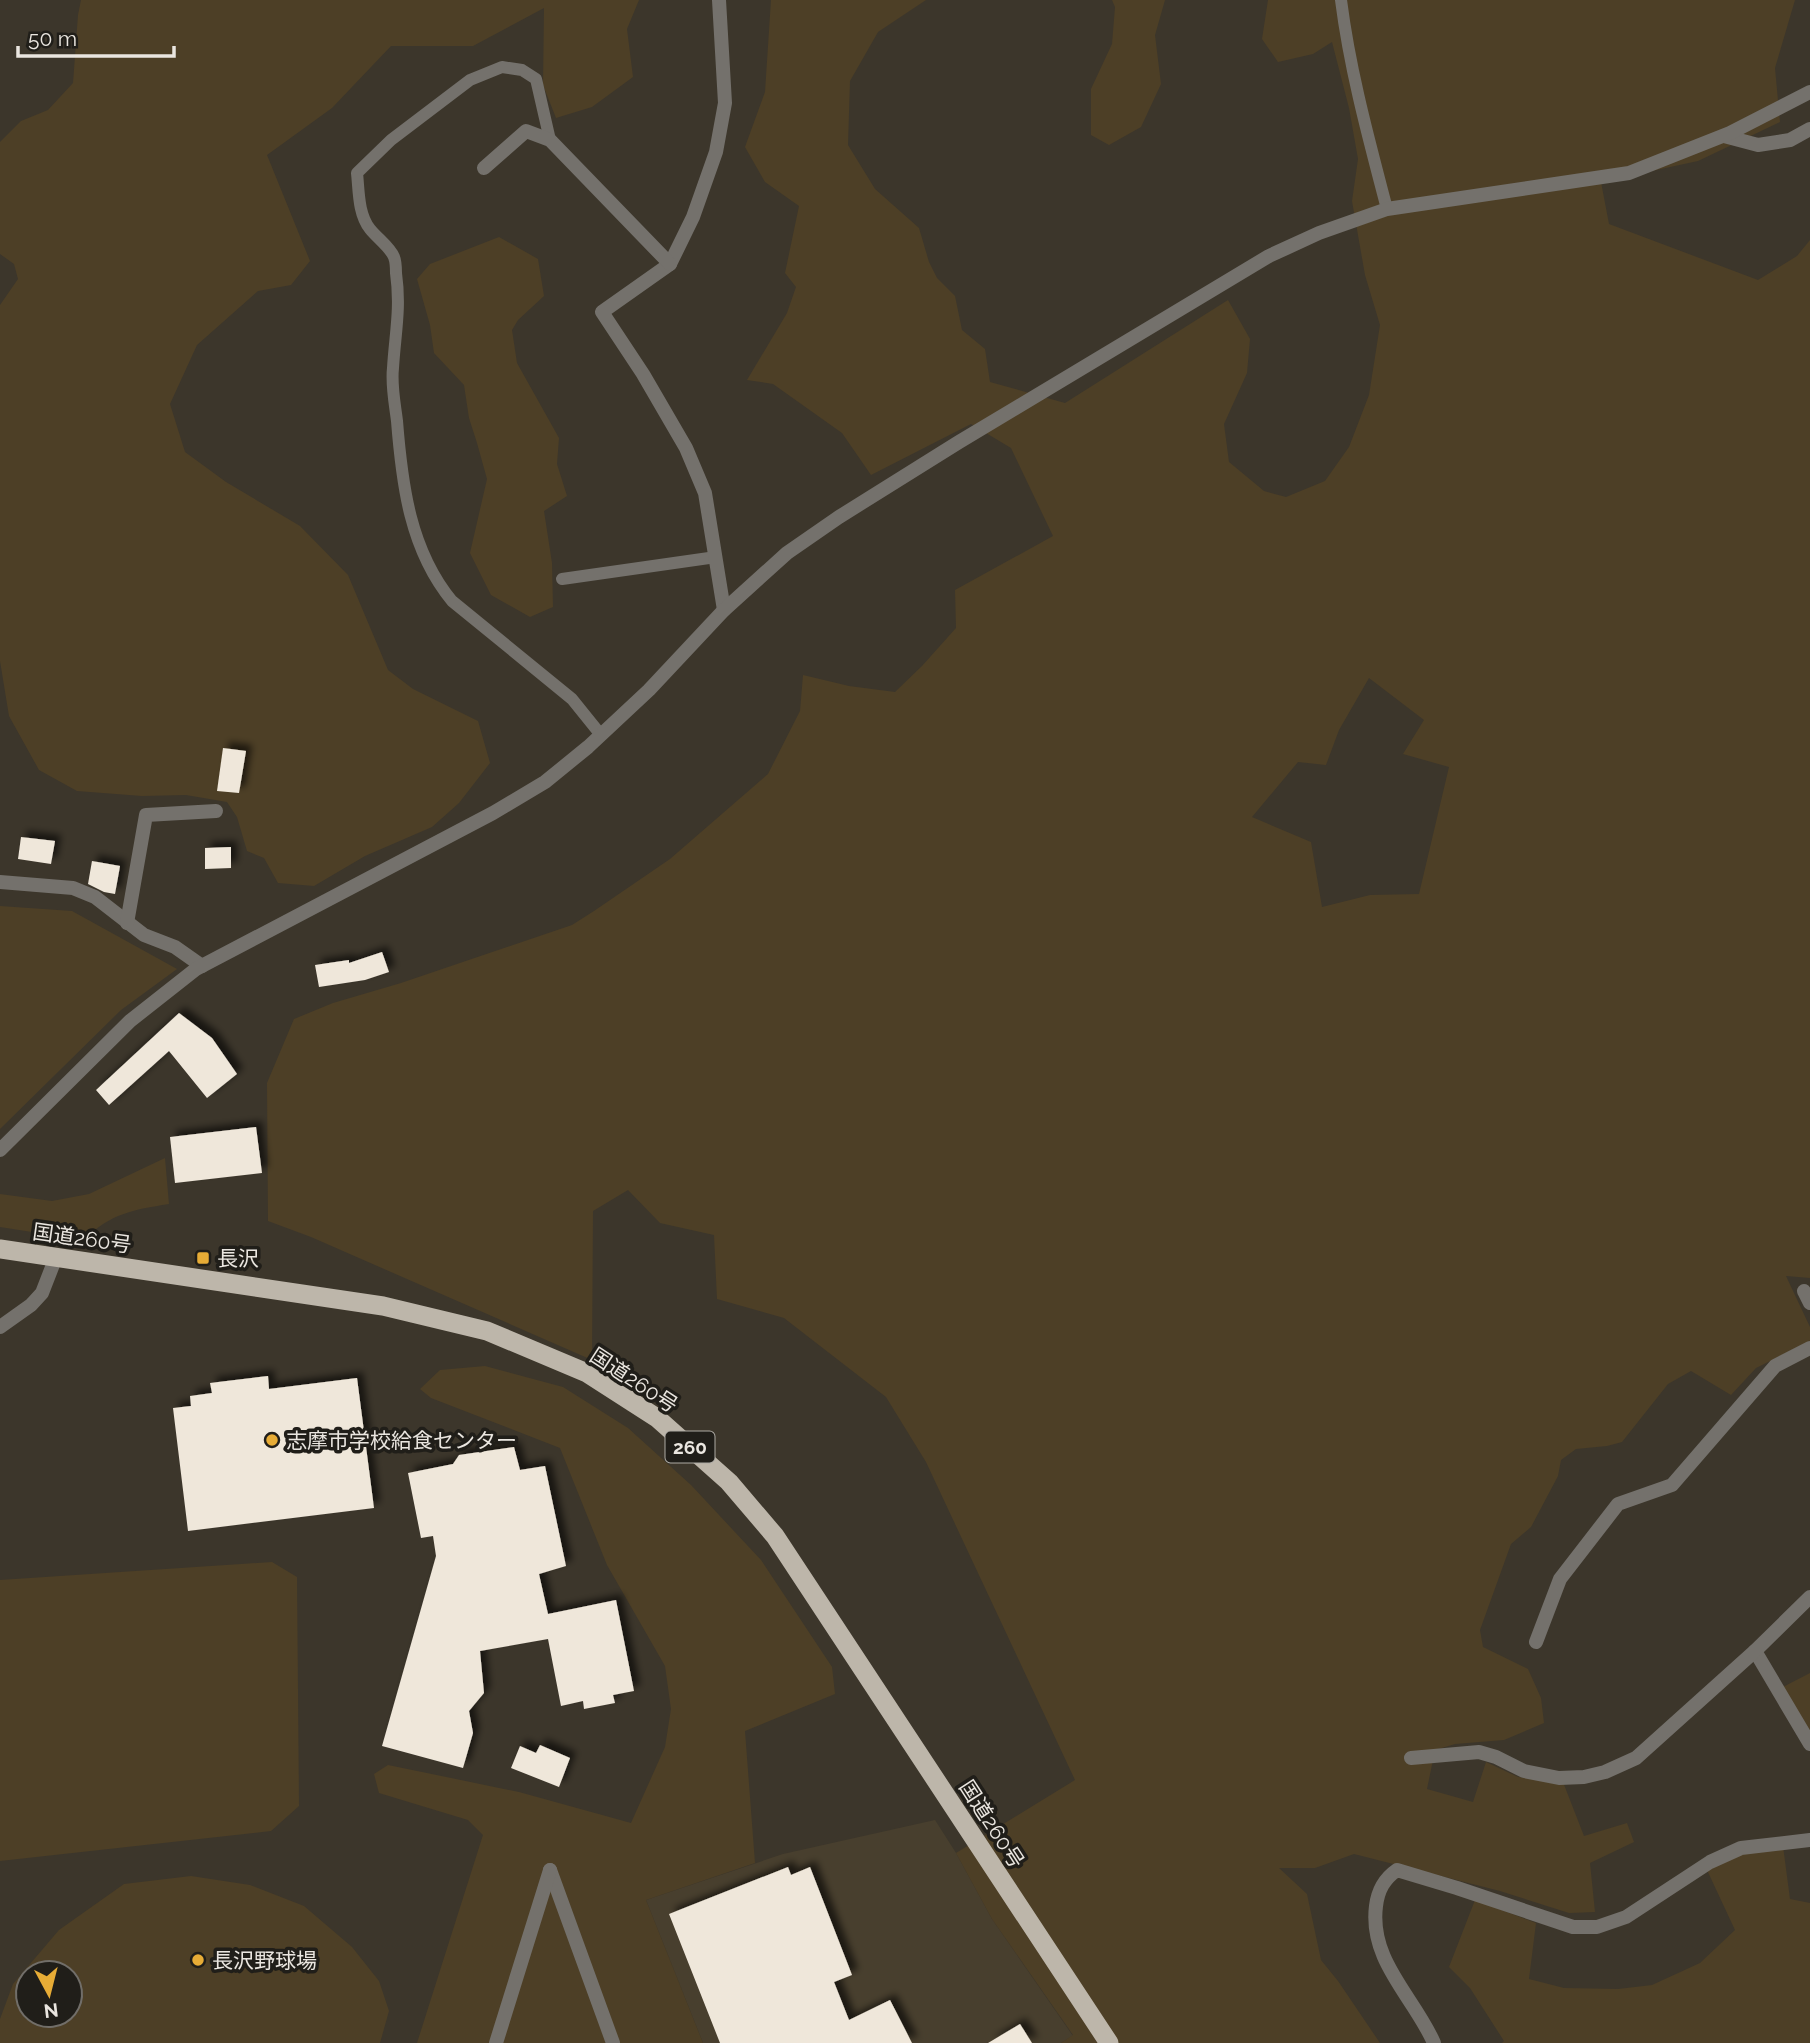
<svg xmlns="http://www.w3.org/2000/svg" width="1810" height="2043" viewBox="0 0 1810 2043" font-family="Raleway,'Noto Sans JP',sans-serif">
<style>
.built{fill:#483f2e}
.green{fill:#4d3f26;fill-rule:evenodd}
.building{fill:#efe7da;filter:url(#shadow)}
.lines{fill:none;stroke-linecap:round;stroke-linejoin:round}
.service{stroke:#74716c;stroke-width:12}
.minor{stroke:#74716c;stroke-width:14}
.tertiary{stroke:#74716c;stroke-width:14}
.trunk{stroke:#bdb6aa;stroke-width:19}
.poi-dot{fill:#e7ac36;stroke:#201e19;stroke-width:2.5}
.labels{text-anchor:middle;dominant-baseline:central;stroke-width:7;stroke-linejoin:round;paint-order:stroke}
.shield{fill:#201e19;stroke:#adaaa4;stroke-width:2}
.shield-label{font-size:19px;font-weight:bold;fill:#eae6e0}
.street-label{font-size:21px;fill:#eae6e0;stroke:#201e19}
.poi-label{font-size:21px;fill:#eae6e0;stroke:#201e19;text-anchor:start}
</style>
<defs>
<filter id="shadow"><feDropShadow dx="6" dy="-6" stdDeviation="3.5" flood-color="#0009"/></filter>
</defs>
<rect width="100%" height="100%" fill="#3c362b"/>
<polygon class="built" points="935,1820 956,1853 992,1919 1073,2036 1061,2043 703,2043 646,1900 783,1854"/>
<g class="green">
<polygon points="81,0 639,0 627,29 633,77 592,107 556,118 543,85 544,8 473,46 391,46 332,108 267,155 310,261 291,285 258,291 197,345 170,404 185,452 226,482 300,526 348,575 388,670 413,689 478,721 490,763 459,803 432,827 365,856 314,886 278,883 264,858 247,851 237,817 227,802 186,795 142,796 77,791 39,770 9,716 0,661 0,305 18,279 14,264 0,254 0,142 21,121 48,110 73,83 78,15"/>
<path d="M771 0H926L878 32 850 81 848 145 875 189 919 228 929 262 937 278 955 296 962 330 985 349 990 382 1065 403 1228 300 1250 339 1247 373 1224 424 1229 462 1264 491 1286 497 1325 481 1349 447 1369 395 1380 325 1365 275 1352 201 1358 159 1349 108 1332 42 1313 54 1278 62 1262 39 1268 0H1795L1775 68 1780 122 1698 161 1601 182 1609 224 1758 280 1797 256 1810 240V1278L1786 1276 1810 1327V1341L1756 1368 1731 1395 1691 1371 1668 1384 1622 1442 1607 1446 1576 1449 1561 1460 1558 1476 1531 1527 1511 1544 1480 1630 1483 1647 1528 1669 1541 1698 1544 1723 1504 1740 1455 1744 1435 1750 1427 1789 1473 1802 1486 1762 1518 1777 1563 1782 1584 1836 1627 1823 1634 1842 1590 1863 1595 1912 1569 1913 1500 1891 1354 1854 1315 1868H1279L1307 1894 1321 1960 1338 1981 1380 2043H1061L1073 2035 992 1919 956 1853 1075 1780 926 1462 886 1397 784 1318 717 1299 714 1235 660 1223 628 1190 593 1211 592 1360 311 1237 268 1221 267 1083 294 1019 333 1003 401 983 572 925 594 911 670 859 768 774 800 711 803 675 849 686 895 692 922 666 956 628 955 590 1053 536 1011 448 971 424 871 475 842 433 773 384 747 380 787 313 796 287 785 273 799 206 765 182 745 147 765 92ZM1369 678 1424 720 1403 754 1449 767 1419 894 1370 895 1322 907 1311 842 1252 817 1298 762 1326 765 1339 730Z"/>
<polygon points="1112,0 1165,0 1155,35 1161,84 1141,127 1109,145 1091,135 1091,89 1112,44 1115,7"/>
<polygon points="499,237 538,259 544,296 518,320 512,330 517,363 559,438 557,464 567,496 544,511 552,563 553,607 530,617 491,595 470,553 487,479 477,443 469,418 464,385 434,353 430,325 417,279 430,264"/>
<polygon points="0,906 72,911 177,969 121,1010 0,1129"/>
<path d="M165 1158 169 1204C132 1210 112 1213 83 1240L0 1227V1194L52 1201 89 1194Z"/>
<polygon points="485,1366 563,1387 628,1428 691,1485 761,1560 832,1667 835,1694 745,1731 755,1863 646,1900 703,2043 417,2043 483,1835 468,1820 379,1793 374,1774 388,1765 519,1792 631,1823 665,1747 671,1709 665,1666 607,1565 560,1448 431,1398 420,1389 440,1370"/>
<polygon points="272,1562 297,1577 299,1806 271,1831 0,1861 0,1580"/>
<polygon points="1810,1673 1810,1732 1783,1687"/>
<polygon points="1783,1846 1790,1899 1810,1903 1810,2043 1502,2043 1504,2041 1470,1988 1449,1967 1475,1900 1536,1923 1529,1979 1564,1988 1618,1989 1652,1985 1700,1963 1735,1930 1707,1870 1731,1856"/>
<path d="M191 1876 250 1885 304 1906 352 1947 379 1981 389 2011 380 2043H0V2019L13 1984 59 1930 124 1884ZM28 1973H70V2015H28Z"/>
</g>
<g class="building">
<polygon points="223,748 246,751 239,793 217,791"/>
<polygon points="21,837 55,841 51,864 18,859"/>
<polygon points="231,847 231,868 205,869 205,848"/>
<polygon points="92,861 120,866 115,894 104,892 88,884"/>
<polygon points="382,952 389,972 365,980 319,987 315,965 349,960 349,963"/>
<polygon points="179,1013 212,1038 237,1074 207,1098 169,1051 109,1105 96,1090"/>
<polygon points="256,1127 262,1173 175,1183 170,1137"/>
<polygon points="268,1376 269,1389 357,1378 374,1508 188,1531 173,1408 191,1406 190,1396 212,1393 210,1383"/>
<polygon points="514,1447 520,1470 545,1466 566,1566 539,1574 548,1614 616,1600 634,1691 613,1695 615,1703 584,1709 583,1701 561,1706 548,1639 480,1651 484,1693 469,1711 473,1733 463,1768 382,1746 436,1556 433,1536 421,1538 408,1473 453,1464 459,1455"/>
<polygon points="540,1745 570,1758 559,1787 511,1768 520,1746 536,1753"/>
<polygon points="788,1867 791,1875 810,1867 852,1975 834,1982 849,2020 890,2000 912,2043 720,2043 669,1914"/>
<polygon points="1020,2024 1032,2043 988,2043"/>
</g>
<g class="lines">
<g class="service">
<path d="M1341 0C1350 71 1369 140 1387 209"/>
<path d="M550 140 536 79 522 70 502 67 470 80 391 140 357 173C359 191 358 214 370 229 377 238 390 247 394 257 396 262 396 269 396 273 401 309 395 334 393 368 391 386 395 404 397 421 402 485 410 550 452 601L572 699 601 735"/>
<polyline points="562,579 716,557"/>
</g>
<g class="minor">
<polyline points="719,0 725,103 716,152 693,217 670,264 602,312 643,374 686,448 705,493 724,610"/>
<polyline points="1724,136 1758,145 1790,140 1810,129"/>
<polyline points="484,168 526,131 550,140 670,264"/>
<polyline points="0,882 73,888 95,897 144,935 175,947 202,966"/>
<polyline points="127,923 146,815 216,811"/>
<polyline points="1804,1291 1810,1303"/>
<polyline points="0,1327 31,1305 42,1293 56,1257"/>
<polyline points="1536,1642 1560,1579 1618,1504 1672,1485 1775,1366 1810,1348"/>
<polyline points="1755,1651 1810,1744"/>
<polyline points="1411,1758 1479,1752 1496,1757 1524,1771 1559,1778 1584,1777 1605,1772 1636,1758 1755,1651 1810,1597"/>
<polyline points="550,1870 613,2043"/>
<polyline points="496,2043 550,1870"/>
<path d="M1434 2043C1414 1997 1369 1961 1376 1906 1378 1890 1384 1879 1397 1870L1457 1888 1573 1927H1597L1626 1917 1710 1862 1741 1848 1810 1840"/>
</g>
<polyline class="tertiary" points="0,1150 130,1021 196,969 493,813 545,782 588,747 649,690 724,610 787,553 839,517 959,442 1269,256 1319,233 1387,209 1629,173 1730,133 1810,92"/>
<polyline class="trunk" points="0,1249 383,1306 487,1331 587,1373 657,1418 729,1482 775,1536 1109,2043"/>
</g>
<g class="poi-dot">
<rect x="196" y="1251" width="14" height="14" rx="3.5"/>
<circle cx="272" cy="1440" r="7"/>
<circle cx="198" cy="1960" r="7"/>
</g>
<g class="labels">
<rect class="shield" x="665.5" y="1431.5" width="49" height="31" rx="5"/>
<g class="shield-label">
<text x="690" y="1447">260</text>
</g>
<g class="street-label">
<text transform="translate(82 1238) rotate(8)">国道260号</text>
<text transform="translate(634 1380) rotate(33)">国道260号</text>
<text transform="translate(992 1824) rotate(57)">国道260号</text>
</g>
<g class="poi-label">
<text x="217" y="1258">長沢</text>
<text x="286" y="1440">志摩市学校給食センター</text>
<text x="212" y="1960">長沢野球場</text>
</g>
</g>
<g transform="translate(49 1994) rotate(173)"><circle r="33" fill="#201e19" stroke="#716e69" stroke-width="2"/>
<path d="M0-5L12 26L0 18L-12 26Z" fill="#e7ac36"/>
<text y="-10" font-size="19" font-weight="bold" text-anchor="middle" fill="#eae6e0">N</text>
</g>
<path d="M18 46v10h156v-10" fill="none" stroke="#eae6e0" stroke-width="3.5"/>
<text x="28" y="46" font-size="21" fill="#eae6e0" stroke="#201e19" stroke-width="5" paint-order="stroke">50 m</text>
</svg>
